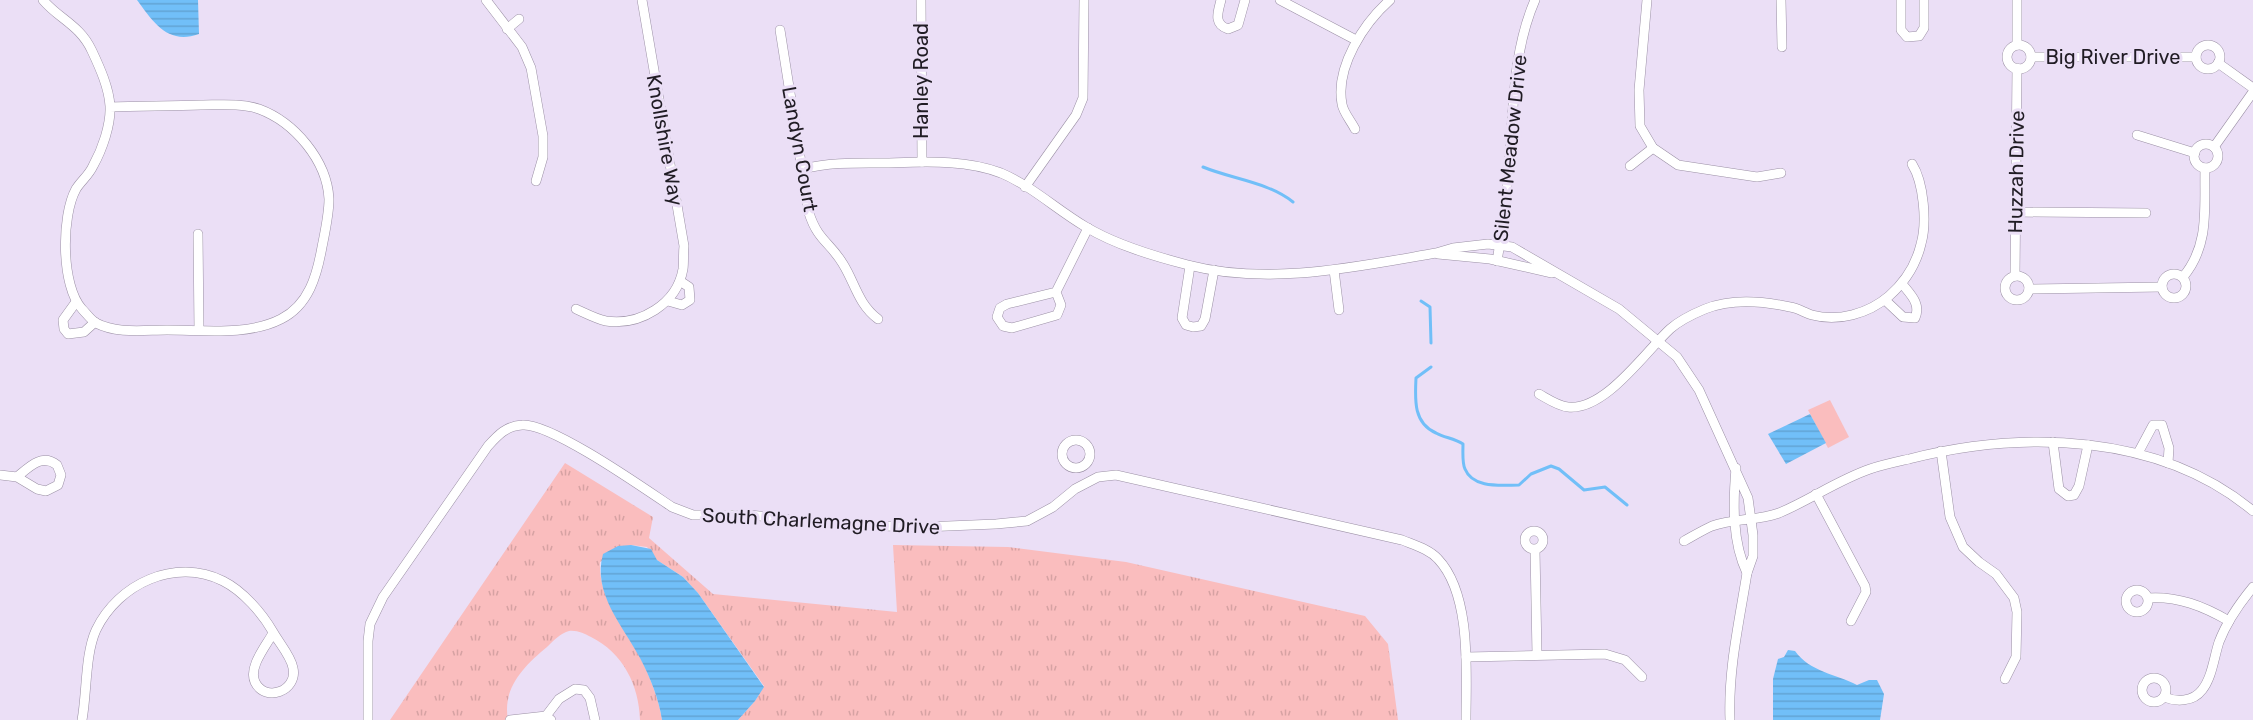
<svg xmlns="http://www.w3.org/2000/svg" width="2253" height="720" viewBox="0 0 2253 720" font-family="Rubik,sans-serif">
<style>
.grass{fill:url(#grass-tufts)}
.pitch{fill:#fabdbe}
.water{fill:url(#water-rules)}
.lines{fill:none;stroke-linecap:round;stroke-linejoin:round}
.stream{stroke:#71bff8;stroke-width:3}
.minor-casing{stroke:#9b90a5;stroke-width:10}
.minor{stroke:#fff;stroke-width:9}
.labels{text-anchor:middle;dominant-baseline:central;stroke-width:6;stroke-linejoin:round;paint-order:stroke}
.street-label{font-size:20px;fill:#201c24;stroke:#ebdff6}
</style>
<defs>
<pattern id="grass-tufts" width="24" height="20" patternUnits="userSpaceOnUse" patternTransform="scale(1.5)"><rect width="24" height="20" fill="#fabdbe"/><path d="M3 7l-1-3M5 7V3M7 7l1-3M15 17l-1-3M17 17v-4M19 17l1-3" fill="none" stroke="#d6a2a3"/></pattern>
<pattern id="water-rules" width="6" height="5" patternUnits="userSpaceOnUse" patternTransform="scale(1.5)"><rect width="6" height="5" fill="#71bff8"/><path d="M0 2.5h6" fill="none" stroke="#62a4d4"/></pattern>
</defs>
<rect width="100%" height="100%" fill="#ebdff6"/>
<path class="grass" d="M565 463 653 517 649 538 713 594 897 612 893 545 1008 547 1126 562 1365 616 1388 644 1398 720H738L755 701 764 686 698 593 683 577 657 560 647 547 631 545 600 562C598 598 625 629 641 659 650 678 659 699 662 720H640C639 685 623 653 591 637 585 634 577 630 569 631 561 633 553 641 547 647 524 666 502 688 508 720H390Z"/>
<polygon class="pitch" points="1830,400 1849,437 1828,448 1808,410"/>
<g class="water">
<path d="M137 0H198L199 34C168 45 154 23 137 0Z"/>
<polygon points="1810,414 1826,443 1786,464 1768,434"/>
<path d="M631 545 651 549 657 560 683 577 698 593 764 687 755 701 738 720H662C659 699 650 677 640 658 623 626 592 593 603 554L618 546Z"/>
<path d="M1788 650 1795 651C1810 672 1836 674 1857 685L1869 680H1877L1884 694 1880 720H1773V679L1778 659 1784 657Z"/>
</g>
<g class="lines">
<g class="stream">
<path d="M1203 167C1232 179 1268 182 1293 202"/>
<polyline points="1421,301 1430,307 1431,343"/>
<path d="M1431 367 1416 378C1415 399 1413 423 1436 433 1445 438 1454 438 1463 444 1463 451 1462 463 1465 469 1473 489 1502 485 1519 485L1531 474 1551 466 1559 469 1584 490 1605 487 1627 505"/>
</g>
<g class="minor-casing">
<g id="minor">
<path d="M43 0C59 19 80 25 92 51 100 68 109 88 110 106 111 125 102 150 93 166 89 175 81 181 76 189 61 216 61 286 82 309 86 313 91 320 96 323 117 334 144 330 167 330 203 330 248 336 281 319 309 305 317 275 322 247 325 232 329 214 329 199 327 160 294 122 259 109 242 103 219 105 201 105 171 106 140 106 110 107"/>
<polyline points="486,0 522,47 531,68 543,136 543,157 536,181"/>
<polyline points="921,0 922,162"/>
<path d="M1221 0C1218 12 1213 24 1228 29L1238 25 1245 0"/>
<polyline points="1280,0 1356,40"/>
<polyline points="1647,0 1639,90 1640,126 1653,148 1678,165 1757,177 1781,173"/>
<polyline points="1781,0 1782,47"/>
<polyline points="1901,0 1901,30 1907,37 1919,36 1924,28 1924,0"/>
<polyline points="507,29 519,19"/>
<path d="M780 30 809 213C818 241 830 242 843 264 855 283 858 304 878 319"/>
<polyline points="2017,45 2017,0"/>
<circle cx="2019" cy="57" r="12"/>
<circle cx="2208" cy="57" r="12"/>
<polyline points="2031,57 2196,57"/>
<polyline points="2218,63 2253,88"/>
<path d="M1355 129C1351 121 1343 112 1342 104 1335 67 1364 23 1390 0"/>
<polyline points="2137,135 2195,153"/>
<circle cx="2206" cy="156" r="12"/>
<polyline points="2214,147 2253,92"/>
<polyline points="1630,166 1653,148"/>
<path d="M803 169C830 162 857 163 884 163 923 162 965 159 1001 173 1032 186 1057 210 1086 227 1116 245 1153 256 1188 265 1269 286 1355 267 1436 253L1453 248 1488 244 1512 247 1619 309 1677 357 1699 390 1748 498 1753 535V556L1747 573C1732 542 1733 503 1736 468"/>
<polyline points="1025,187 1076,115 1083,98 1084,0"/>
<polyline points="2016,212 2146,213"/>
<polyline points="198,234 199,330"/>
<polyline points="1438,254 1490,259 1552,273"/>
<path d="M1497 261C1502 232 1506 203 1508 174 1514 116 1511 55 1535 0"/>
<polyline points="1190,266 1182,318 1186,325 1193,327 1201,326 1205,319 1214,270"/>
<polyline points="1334,270 1339,310"/>
<circle cx="2174" cy="286" r="12"/>
<polyline points="2015,276 2017,68"/>
<circle cx="2017" cy="288" r="12"/>
<path d="M2183 277C2210 245 2204 208 2205 168"/>
<polyline points="2029,289 2162,287"/>
<polyline points="1056,292 1061,305 1057,315 1012,328 1003,326 997,317 1000,308 1007,304 1056,292 1088,228"/>
<path d="M1885 300 1903 317 1915 318C1921 304 1911 295 1903 285"/>
<polyline points="668,301 682,305 690,300 689,287 680,281"/>
<polyline points="76,302 63,320 64,329 68,334 84,332 95,322"/>
<path d="M576 309C585 313 596 319 606 321 640 326 677 304 683 269 684 262 683 254 684 246L642 0"/>
<path d="M1539 394C1548 399 1558 406 1568 407 1605 411 1645 352 1670 329 1679 321 1693 314 1705 309 1732 298 1763 301 1790 307 1798 308 1805 313 1812 315 1838 322 1868 314 1889 296 1905 282 1916 265 1921 244 1927 223 1924 183 1912 164"/>
<circle cx="1076" cy="454" r="14"/>
<polyline points="2053,442 2059,489 2068,496 2074,495 2079,486 2088,445"/>
<polyline points="1941,451 1950,517 1963,547 1979,562 1996,574 2014,598 2017,612 2016,657 2005,679"/>
<polyline points="2138,453 2153,425 2162,425 2169,448 2168,463"/>
<path d="M0 475 17 477 37 489 46 491 58 485 61 475 57 465C42 453 29 467 17 477"/>
<polyline points="1816,494 1865,586 1866,592 1851,621"/>
<circle cx="1534" cy="540" r="9"/>
<path d="M1684 541C1693 536 1703 530 1712 526 1734 518 1757 521 1779 513 1810 500 1838 480 1870 469 1882 465 1896 462 1909 459 2023 430 2159 433 2253 511"/>
<polyline points="1535,550 1537,655"/>
<circle cx="2137" cy="601" r="11"/>
<path d="M2148 598C2178 596 2203 606 2229 621"/>
<polyline points="1466,657 1605,654 1625,660 1642,677"/>
<circle cx="2154" cy="690" r="12"/>
<path d="M2164 697C2176 702 2193 702 2202 690 2212 678 2214 657 2219 642 2227 621 2239 604 2253 587"/>
<polyline points="546,716 559,699 575,689 584,690 590,698 595,720"/>
<path d="M82 720C87 693 85 654 96 630 118 584 175 557 223 581 243 591 262 613 273 632 279 643 291 656 293 668 298 691 265 703 255 682 248 667 266 646 273 633"/>
<path d="M368 720V641L370 624 383 597 488 446C498 435 506 426 522 425 550 422 645 489 672 507L693 515H750L839 525 924 527 996 524 1027 521 1053 507 1075 489 1098 477 1116 475 1402 540C1414 545 1429 549 1438 559 1472 595 1466 673 1466 720"/>
<polyline points="510,720 546,716 551,720"/>
<path d="M1730 720C1728 670 1739 623 1747 573"/>
</g>
</g>
<use href="#minor" class="minor"/>
</g>
<g class="labels">
<g class="street-label">
<text x="2113" y="57">Big River Drive</text>
<text transform="translate(921 81) rotate(-90)">Hanley Road</text>
<text transform="translate(665 140) rotate(80)">Knollshire Way</text>
<text transform="translate(1510 148) rotate(-84)">Silent Meadow Drive</text>
<text transform="translate(800 149) rotate(80)">Landyn Court</text>
<text transform="translate(2016 172) rotate(-89)">Huzzah Drive</text>
<text transform="translate(821 521) rotate(3)">South Charlemagne Drive</text>
</g>
</g>
</svg>
